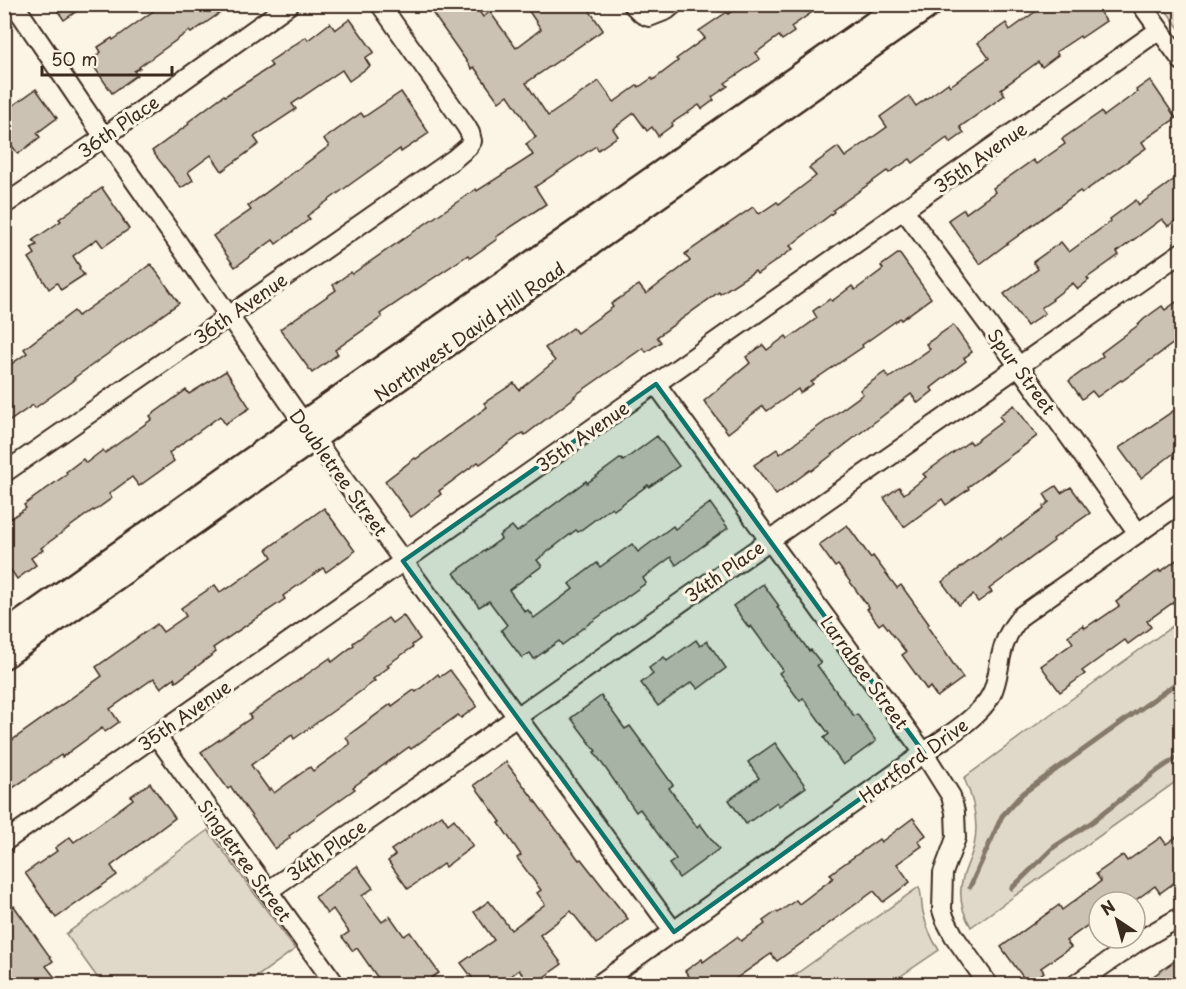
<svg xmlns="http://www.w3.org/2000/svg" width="1186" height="989" viewBox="0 0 1186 989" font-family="'Playpen Sans',sans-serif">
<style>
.green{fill:#e0d8c8;stroke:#8e8173;stroke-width:1.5}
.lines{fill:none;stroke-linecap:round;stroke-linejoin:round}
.stream{stroke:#85796b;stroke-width:5}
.building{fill:#ccc2b3;stroke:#3b2a1e;stroke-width:1.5}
.minor-casing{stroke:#3b2a1e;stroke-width:22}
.tertiary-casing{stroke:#3b2a1e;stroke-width:27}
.minor{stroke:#fcf5e5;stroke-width:18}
.tertiary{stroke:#fcf5e5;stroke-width:22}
.marked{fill:#0f766e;fill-opacity:0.2;stroke:#0f766e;stroke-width:4.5;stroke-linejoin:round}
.labels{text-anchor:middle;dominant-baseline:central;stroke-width:6;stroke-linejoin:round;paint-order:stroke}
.street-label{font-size:18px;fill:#3b2a1e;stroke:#fcf5e5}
</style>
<rect width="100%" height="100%" fill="#fcf5e5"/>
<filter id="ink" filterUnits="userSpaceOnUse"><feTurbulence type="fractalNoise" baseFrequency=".0167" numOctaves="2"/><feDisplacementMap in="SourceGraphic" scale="12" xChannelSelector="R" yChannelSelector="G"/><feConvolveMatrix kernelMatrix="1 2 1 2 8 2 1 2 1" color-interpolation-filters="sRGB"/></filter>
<g filter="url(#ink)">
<g class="green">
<polygon points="1162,5 1181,5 1181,31"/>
<path d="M1181 620V778L971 927C962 912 958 894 963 877 966 867 971 857 974 846 979 823 974 800 964 778L1055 711Z"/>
<polygon points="208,830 295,949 247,984 102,984 66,934"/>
<path d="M919 887C922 894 921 903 923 912 926 926 931 938 939 950L889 984H782Z"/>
</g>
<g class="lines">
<g class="stream">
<polyline points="970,887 1002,816 1022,794 1182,679"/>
<polyline points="1012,888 1054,847 1092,822 1157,771 1182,754"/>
</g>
</g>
<g class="building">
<polygon points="53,4 87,4 64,20"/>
<polygon points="163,4 233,4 191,33 189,31 139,67 140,68 134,71 137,75 112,93 90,61 101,52 98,47 112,38 113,40"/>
<polygon points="426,4 474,4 483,17 490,12 516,48 541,29 524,4 585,4 603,30 526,83 548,116 599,81 614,102 638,85 639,87 652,78 653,80 678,61 676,59 705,38 699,31 727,12 728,14 741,4 824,4 791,27 794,32 782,40 779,36 756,53 760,59 725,83 728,86 712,97 714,100 702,109 699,105 672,123 673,125 658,136 652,127 647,131 634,113 613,129 618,136 598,150 596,146 535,187 546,204 496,237 497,239 470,258 468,255 380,314 382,317 335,350 338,354 312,373 280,329 336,290 333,285 351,272 352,274 476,189 477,191 533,155 526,144 536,137 508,95 499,102 474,67 472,69"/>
<polygon points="1046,4 1094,4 1106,21 1081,38 1080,36 1056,52 1058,55 1042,67 1038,62 1001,89 1005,95 960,127 964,133 950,143 947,138 913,163 910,159 889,173 887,171 833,210 834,212 790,246 793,249 757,274 755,271 720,294 719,292 657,337 661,342 646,352 643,348 574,396 575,397 525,435 523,433 480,464 478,462 439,491 441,494 411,517 385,481 415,458 416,459 487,407 484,403 514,383 519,390 555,361 545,348 573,328 577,333 613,307 611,304 639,285 646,294 690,261 685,254 753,207 759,214 777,202 779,204 816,176 809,168 838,147 845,157 887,127 880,117 909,96 916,106 948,83 950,86 989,58 978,43 1006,23 1010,30"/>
<polygon points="350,19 374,52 365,58 370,66 349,81 342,70 292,104 296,109 254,137 259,144 222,171 211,155 188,172 193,180 181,188 152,151 189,124 188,122 224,95 225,96 272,66 269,62 306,37 308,40 330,23 335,30"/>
<polygon points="1150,80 1176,118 1142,142 1146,148 1082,193 1080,191 1008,243 980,264 948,220 964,209 966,213 995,192 993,188 1033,160 1036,164 1065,144 1062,139 1101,112 1104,116 1137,92 1136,90"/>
<polygon points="36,89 57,118 37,133 40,137 18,154 13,147 4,152 4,112"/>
<polygon points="401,92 429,133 401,152 400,149 352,183 307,216 310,219 276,244 273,240 235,267 213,236 251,210 248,206 329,146 324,139 361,113 364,117"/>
<polygon points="1182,174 1182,216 1168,226 1162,219 1117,252 1119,255 1087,278 1089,280 1078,289 1073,283 1052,299 1053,300 1041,308 1045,313 1027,326 1004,294 1038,269 1033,262 1061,242 1069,252 1111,221 1110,219 1136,200 1139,205"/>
<polygon points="102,188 124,220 123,220 129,229 103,247 97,239 73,256 80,267 79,268 84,275 61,290 57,283 49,289 29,258 35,254 31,248 37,245 33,240 61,221 59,219"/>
<polygon points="899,253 931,298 901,320 900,318 862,345 863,347 811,382 813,384 800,393 798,389 767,411 763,406 728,433 704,401 750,363 746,357 763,345 767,350 786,336 788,339 817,318 813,311 830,299 832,301 852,286 855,290 883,269 881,266"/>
<polygon points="151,264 179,303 74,378 75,379 35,408 33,405 4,425 4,369 27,353 24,349 74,311 78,316"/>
<polygon points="1182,298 1182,337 1122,381 1121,380 1097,397 1092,391 1082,399 1069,381 1103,356 1101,353 1137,326 1144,319 1162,306 1165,310"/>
<polygon points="953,325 972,352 964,358 966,361 931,388 933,391 918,403 911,394 811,471 810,470 776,495 754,465 777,449 780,454 819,426 863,394 860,390 885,372 889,378 930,349 926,344"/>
<polygon points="226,371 250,408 225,424 220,416 169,453 174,461 139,486 132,477 109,494 112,498 94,511 93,510 41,548 43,550 31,558 36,565 17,579 4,560 4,523 26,508 24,505 67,474 66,472 83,459 86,463 103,450 105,453 152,419 150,416 186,390 189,394"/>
<polygon points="1014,405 1037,436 968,487 969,489 946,505 942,499 904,527 884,498 899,487 904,494 926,477 923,474 970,441 972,444 1003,421 999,416"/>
<polygon points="1182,405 1182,447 1141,478 1119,448"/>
<polygon points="657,436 679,466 649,487 648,485 614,510 612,507 578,532 576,530 537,560 542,566 509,590 525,612 528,610 534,618 573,589 569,584 597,563 600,567 632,544 638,552 673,526 675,529 710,503 728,528 676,565 671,557 643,578 646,583 576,633 577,634 562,645 559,641 534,659 530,653 522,658 501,630 507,625 489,601 479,607 454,573 501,539 499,536 512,526 517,532 586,481 587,483 621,458 623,461"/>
<polygon points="1056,486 1061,493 1071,487 1090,513 1053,539 1054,541 989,589 992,592 978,602 973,595 959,605 942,582 1001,537 1002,539 1044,509 1043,507 1049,502 1044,494"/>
<polygon points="324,508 355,551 326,572 323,568 283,596 285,599 213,648 216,652 176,682 174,678 161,688 154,678 110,709 119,722 105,732 102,728 62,757 61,755 4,794 4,746 102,676 96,667 157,624 163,632 186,616 181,608 215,585 220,592 226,588 227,589 272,557 267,549"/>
<polygon points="847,525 871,558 873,556 897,588 901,585 929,624 927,626 963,678 937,697 930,687 927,690 915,673 902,655 906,652 883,622 879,625 867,609 869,608 838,565 835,567 819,545"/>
<polygon points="1182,556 1182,596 1147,621 1151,627 1128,644 1125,640 1082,671 1085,674 1060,692 1041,666 1073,643 1068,636 1083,625 1085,628 1097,620 1097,621 1119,606 1116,602 1159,570 1160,572"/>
<polygon points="763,584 779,606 777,607 809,651 811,650 821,663 817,665 854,716 857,714 876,741 843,765 824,738 829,734 803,698 800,701 779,673 783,670 751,626 749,628 733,606"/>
<polygon points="403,615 420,639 412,645 413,647 387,665 389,667 373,679 375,681 294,739 292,735 251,765 269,790 271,788 274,793 310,767 313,771 350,744 346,737 391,704 392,706 414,690 416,692 438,674 440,677 450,670 477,706 461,718 458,715 411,749 409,747 353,787 355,789 289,836 290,838 275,849 231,787 228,789 201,752 251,718 249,715 330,658 332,662 354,645 353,643 388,618 392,623"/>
<polygon points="696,640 700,646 707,641 726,668 698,689 692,682 658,706 641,683 653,674 649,668 664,657 667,661"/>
<polygon points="601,696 625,729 630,726 673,785 669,788 697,827 700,824 719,849 679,878 669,864 676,859 640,809 636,812 594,752 596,751 571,718"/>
<polygon points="775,743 806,787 779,806 777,802 746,824 729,800 759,778 748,762"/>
<polygon points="506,762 579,860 581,859 628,919 597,944 571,911 540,935 562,964 534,984 530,984 519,970 500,984 477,984 461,963 494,940 474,912 489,901 511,930 545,904 537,893 541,890 517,858 521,855 499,823 501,822 474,785"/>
<polygon points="150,783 175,818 111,866 117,875 56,918 25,873 57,851 55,848 70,837 74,842 102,822 133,799 131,796"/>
<polygon points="442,815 448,824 454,819 473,846 445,867 443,864 408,889 388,861 395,855 391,850"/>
<polygon points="913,818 926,835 918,841 922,846 897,864 910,882 883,902 874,891 777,961 771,954 728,984 695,984 685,971 702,959 703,962 737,937 741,941 765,924 763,921 777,911 778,913 796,900 799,904 833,878 830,874 879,839 881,842"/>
<polygon points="1182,833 1182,877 1160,893 1155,886 1133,902 1099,902 1099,917 1066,941 1071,947 1041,968 1044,972 1028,984 1001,947 1059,905 1062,910 1101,881 1096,874 1123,855 1127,861 1161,837 1166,844"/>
<polygon points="357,866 373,888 362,896 382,922 390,916 404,936 410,932 439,973 431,978 436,984 382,984 357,948 353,951 342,937 349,932 333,909 327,914 315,897"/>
<polygon points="14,906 53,961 46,966 60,984 4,984 4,912"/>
<polygon points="1182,956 1182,984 1142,984"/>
</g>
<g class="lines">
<g class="minor-casing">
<g id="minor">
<polyline points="14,4 104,137 328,458 674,932"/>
<polyline points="632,4 642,14 649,17 667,10 674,4"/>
<polyline points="1141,4 1182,61"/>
<polyline points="4,205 104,137 290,4"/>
<polyline points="904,210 1018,365 1138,533"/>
<polyline points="656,384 924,753 951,796 955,812 956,838 943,873 942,910 945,919 954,936 988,984"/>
<polyline points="4,473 454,159 468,147 472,141 470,133 466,126 380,4"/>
<polyline points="156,735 335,984"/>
<polyline points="4,842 1159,30"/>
<polyline points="268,891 1182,252"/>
<path d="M599 984 924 753C944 738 980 717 991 695 1000 678 998 657 1006 640 1009 631 1015 624 1021 616L1182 502"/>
<polyline points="1076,984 1137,942 1182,916"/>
</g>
</g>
<g class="tertiary-casing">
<g id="tertiary">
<polyline points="4,634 304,422 901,4"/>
<polyline points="4,657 932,4"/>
</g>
</g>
<use href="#minor" class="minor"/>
<use href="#tertiary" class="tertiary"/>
</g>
</g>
<path class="marked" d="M656 384 924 753 674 932 403 561Z"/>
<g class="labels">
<g class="street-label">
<text transform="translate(118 126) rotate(-35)">36th Place</text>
<text transform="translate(980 157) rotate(-35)">35th Avenue</text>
<text transform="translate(240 308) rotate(-35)">36th Avenue</text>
<text transform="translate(469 331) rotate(-35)">Northwest David Hill Road</text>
<text transform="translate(1022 371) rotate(54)">Spur Street</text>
<text transform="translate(582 436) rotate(-35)">35th Avenue</text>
<text transform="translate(339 472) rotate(54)">Doubletree Street</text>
<text transform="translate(724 571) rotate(-35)">34th Place</text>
<text transform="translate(865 672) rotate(54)">Larrabee Street</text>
<text transform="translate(184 715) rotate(-35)">35th Avenue</text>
<text transform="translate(913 760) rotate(-36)">Hartford Drive</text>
<text transform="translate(326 850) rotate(-35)">34th Place</text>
<text transform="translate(245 860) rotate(54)">Singletree Street</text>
</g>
</g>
<rect width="1186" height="989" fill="none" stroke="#fcf5e5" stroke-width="24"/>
<rect x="12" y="12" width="1162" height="965" fill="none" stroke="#3b2a1e" stroke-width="2" filter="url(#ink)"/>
<g transform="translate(1117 920) rotate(324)"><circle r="28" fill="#fcf5e5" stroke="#afa495" stroke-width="1.5"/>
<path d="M0-4.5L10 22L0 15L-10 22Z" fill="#3b2a1e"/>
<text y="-9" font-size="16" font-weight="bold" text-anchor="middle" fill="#3b2a1e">N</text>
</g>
<path d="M42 66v9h130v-9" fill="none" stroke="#3b2a1e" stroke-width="3"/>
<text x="51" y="66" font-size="18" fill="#3b2a1e" stroke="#fcf5e5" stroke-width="4.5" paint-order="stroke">50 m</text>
</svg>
